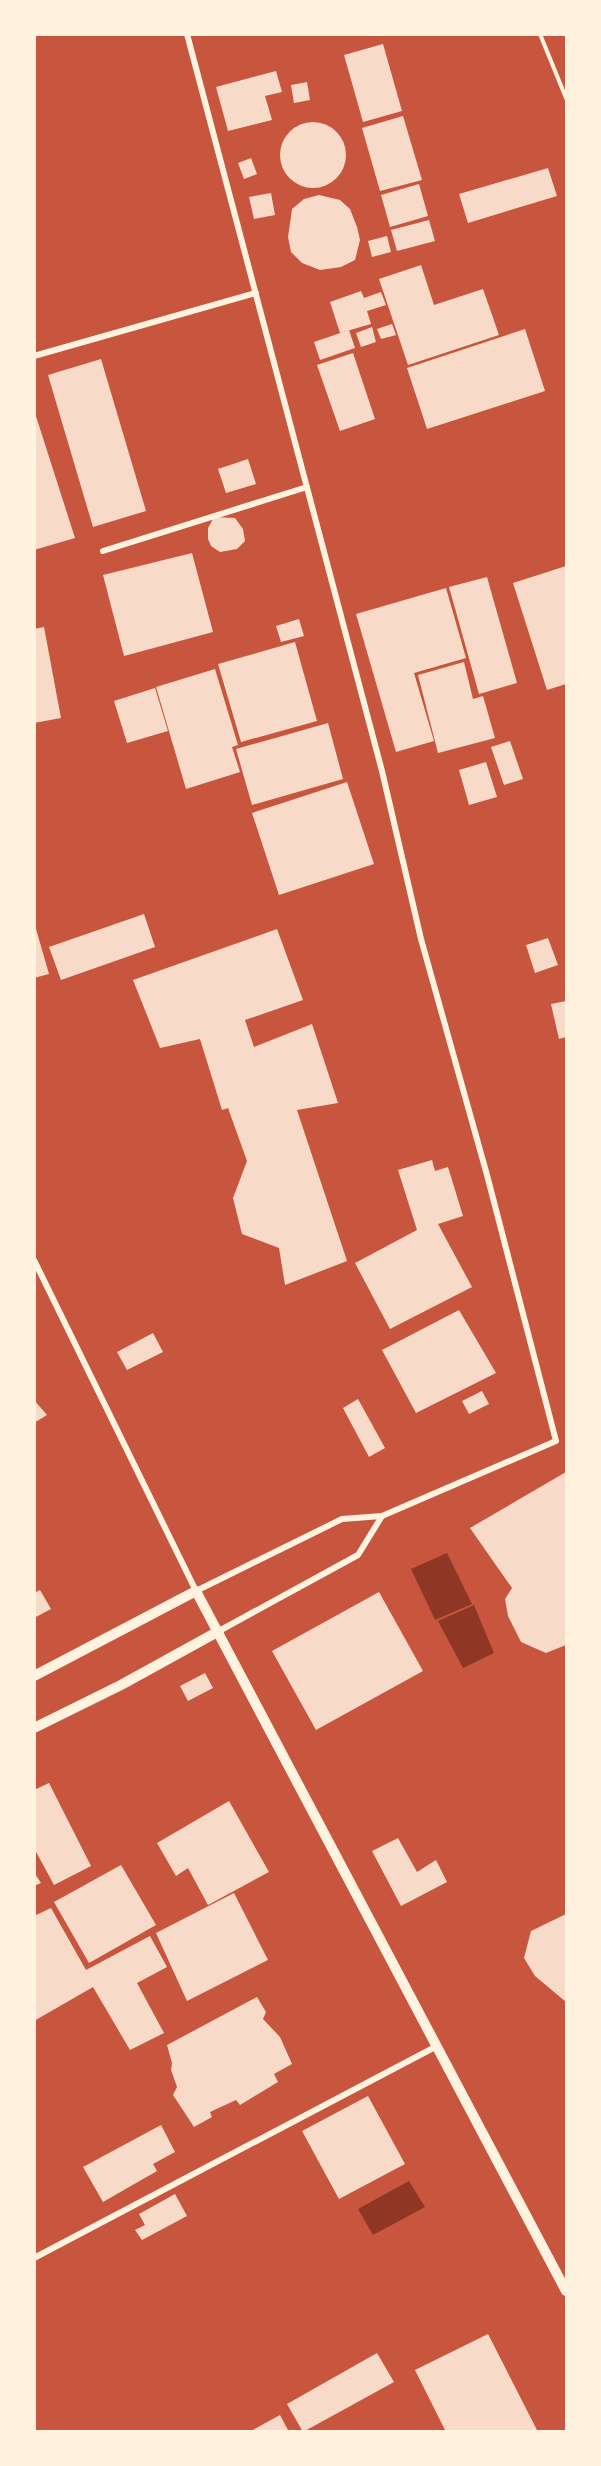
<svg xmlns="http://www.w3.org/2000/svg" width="601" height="2466" viewBox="0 0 601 2466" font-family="Signika,sans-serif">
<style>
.water{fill:#8f3625}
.building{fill:#f7dbc8}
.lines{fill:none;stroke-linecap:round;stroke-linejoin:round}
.path{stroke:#fff3e0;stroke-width:4}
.minor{stroke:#fff3e0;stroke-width:6}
.tertiary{stroke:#fff3e0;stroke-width:10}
</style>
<rect width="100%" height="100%" fill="#c8553d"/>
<g class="water">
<polygon points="447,1553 472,1604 435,1620 411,1569"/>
<polygon points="474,1605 494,1653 463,1668 438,1621"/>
<polygon points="409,2181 425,2207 373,2235 358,2209"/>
</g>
<g class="building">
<polygon points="383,44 402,111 363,122 344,55"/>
<polygon points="276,71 282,92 265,96 272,120 228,131 216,87"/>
<polygon points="307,82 310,100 294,103 291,85"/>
<polygon points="403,116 422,180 380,191 362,128"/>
<circle cx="313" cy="155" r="33"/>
<polygon points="251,158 257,174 244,179 238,163"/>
<polygon points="548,168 557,196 468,223 459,194"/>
<polygon points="419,184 428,216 390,227 381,195"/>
<polygon points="271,193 275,215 254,219 249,197"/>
<polygon points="319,195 340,200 350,209 357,227 360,240 355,260 341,267 320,270 302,263 291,252 288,237 292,209 304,199"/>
<polygon points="429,220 435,241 397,251 391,230"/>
<polygon points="387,236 391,252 372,257 368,241"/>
<polygon points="421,265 434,305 483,289 499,335 408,365 379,279"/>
<polygon points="361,291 364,298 381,292 386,305 367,311 371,324 340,333 330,302"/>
<polygon points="392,324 396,335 381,339 377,329"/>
<polygon points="372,327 376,342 361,347 356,333"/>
<polygon points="525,329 545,391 427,429 407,368"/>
<polygon points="349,330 355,348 320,360 314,342"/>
<polygon points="353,353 375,419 340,431 317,365"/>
<polygon points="101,359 146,511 93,527 48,375"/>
<polygon points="34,410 75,538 34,550"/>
<polygon points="248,459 256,484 226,493 218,469"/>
<polygon points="214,517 235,518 243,529 245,541 237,549 220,552 211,546 208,539 208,528"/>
<polygon points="192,553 213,632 124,656 103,575"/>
<polygon points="566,566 566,684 547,690 513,583"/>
<polygon points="487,577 517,683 479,694 449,587"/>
<polygon points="446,588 466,658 414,673 434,741 396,752 356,614"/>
<polygon points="299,619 304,636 281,642 276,626"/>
<polygon points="44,627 61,718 34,723 34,629"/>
<polygon points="295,642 317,721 241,742 218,664"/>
<polygon points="464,662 473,699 483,696 495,738 438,753 418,675"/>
<polygon points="215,669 238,745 232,747 240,772 186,789 156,687"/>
<polygon points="155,688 168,731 127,743 114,701"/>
<polygon points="328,723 343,779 252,805 236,749"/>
<polygon points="510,741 523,779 504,785 491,747"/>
<polygon points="486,762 497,797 469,805 459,770"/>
<polygon points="347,782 374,864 279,895 252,813"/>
<polygon points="144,914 155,947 61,980 49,947"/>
<polygon points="34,922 49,974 34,978"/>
<polygon points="277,929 303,1000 245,1020 254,1047 312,1024 338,1103 297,1110 347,1261 285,1285 279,1248 242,1234 233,1198 247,1161 228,1108 222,1110 200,1039 160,1048 133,980"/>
<polygon points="548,938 558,965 535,973 526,945"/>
<polygon points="566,1001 566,1037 559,1039 551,1004"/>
<polygon points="432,1160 435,1171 448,1167 463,1216 438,1224 472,1287 390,1329 355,1263 417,1230 398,1170"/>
<polygon points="459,1310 496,1373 416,1413 382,1350"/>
<polygon points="153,1333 163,1352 127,1370 117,1352"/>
<polygon points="482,1391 489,1404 469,1414 462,1401"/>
<polygon points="358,1399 385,1448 369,1457 343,1408"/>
<polygon points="34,1400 47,1415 34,1423"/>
<polygon points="566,1472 566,1645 546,1653 521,1642 508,1616 505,1599 512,1588 470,1528"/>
<polygon points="40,1590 51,1609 34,1618 34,1593"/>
<polygon points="379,1592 423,1671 316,1730 272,1651"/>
<polygon points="205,1673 213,1688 188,1701 180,1686"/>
<polygon points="49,1783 91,1866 54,1885 34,1848 34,1790"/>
<polygon points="229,1801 269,1872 208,1905 188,1868 176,1876 157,1843"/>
<polygon points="398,1838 417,1872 436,1860 447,1882 401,1906 372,1851"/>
<polygon points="121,1865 156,1925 89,1963 54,1902"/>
<polygon points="34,1872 41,1883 34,1886"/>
<polygon points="234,1893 268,1960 187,2001 156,1933"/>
<polygon points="51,1908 86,1970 150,1936 167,1967 137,1983 164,2033 130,2050 93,1987 34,2021 34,1916"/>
<polygon points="566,1914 566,2002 535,1976 524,1958 531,1931"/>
<polygon points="257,1997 266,2012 263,2019 280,2037 292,2064 274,2074 278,2082 240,2105 236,2100 210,2112 212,2117 194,2127 173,2095 177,2087 171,2070 172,2063 167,2045"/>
<polygon points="368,2096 405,2164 339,2199 302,2131"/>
<polygon points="161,2125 175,2152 153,2164 157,2171 103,2202 83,2167"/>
<polygon points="175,2194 187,2216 142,2240 135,2230 145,2225 139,2214"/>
<polygon points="488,2334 538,2432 446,2432 415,2370"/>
<polygon points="377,2353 394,2382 303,2432 287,2404"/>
<polygon points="280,2415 289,2432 249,2432"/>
</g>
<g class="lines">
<polyline class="path" points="540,34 566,98"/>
<g class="minor">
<polyline points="34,356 256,293"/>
<polyline points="103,551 307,487"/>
<polyline points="34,1260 196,1591 342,1519 382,1516 556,1441 487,1175 421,939 382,771 187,34"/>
<polyline points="219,1631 358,1555 382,1516"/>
<polyline points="34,2258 437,2046"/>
</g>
<g class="tertiary">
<polyline points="34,1676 196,1591 566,2291"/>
<polyline points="34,1728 121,1685 219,1631"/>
</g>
</g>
<rect width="601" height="2466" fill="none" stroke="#fff3e0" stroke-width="72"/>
</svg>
